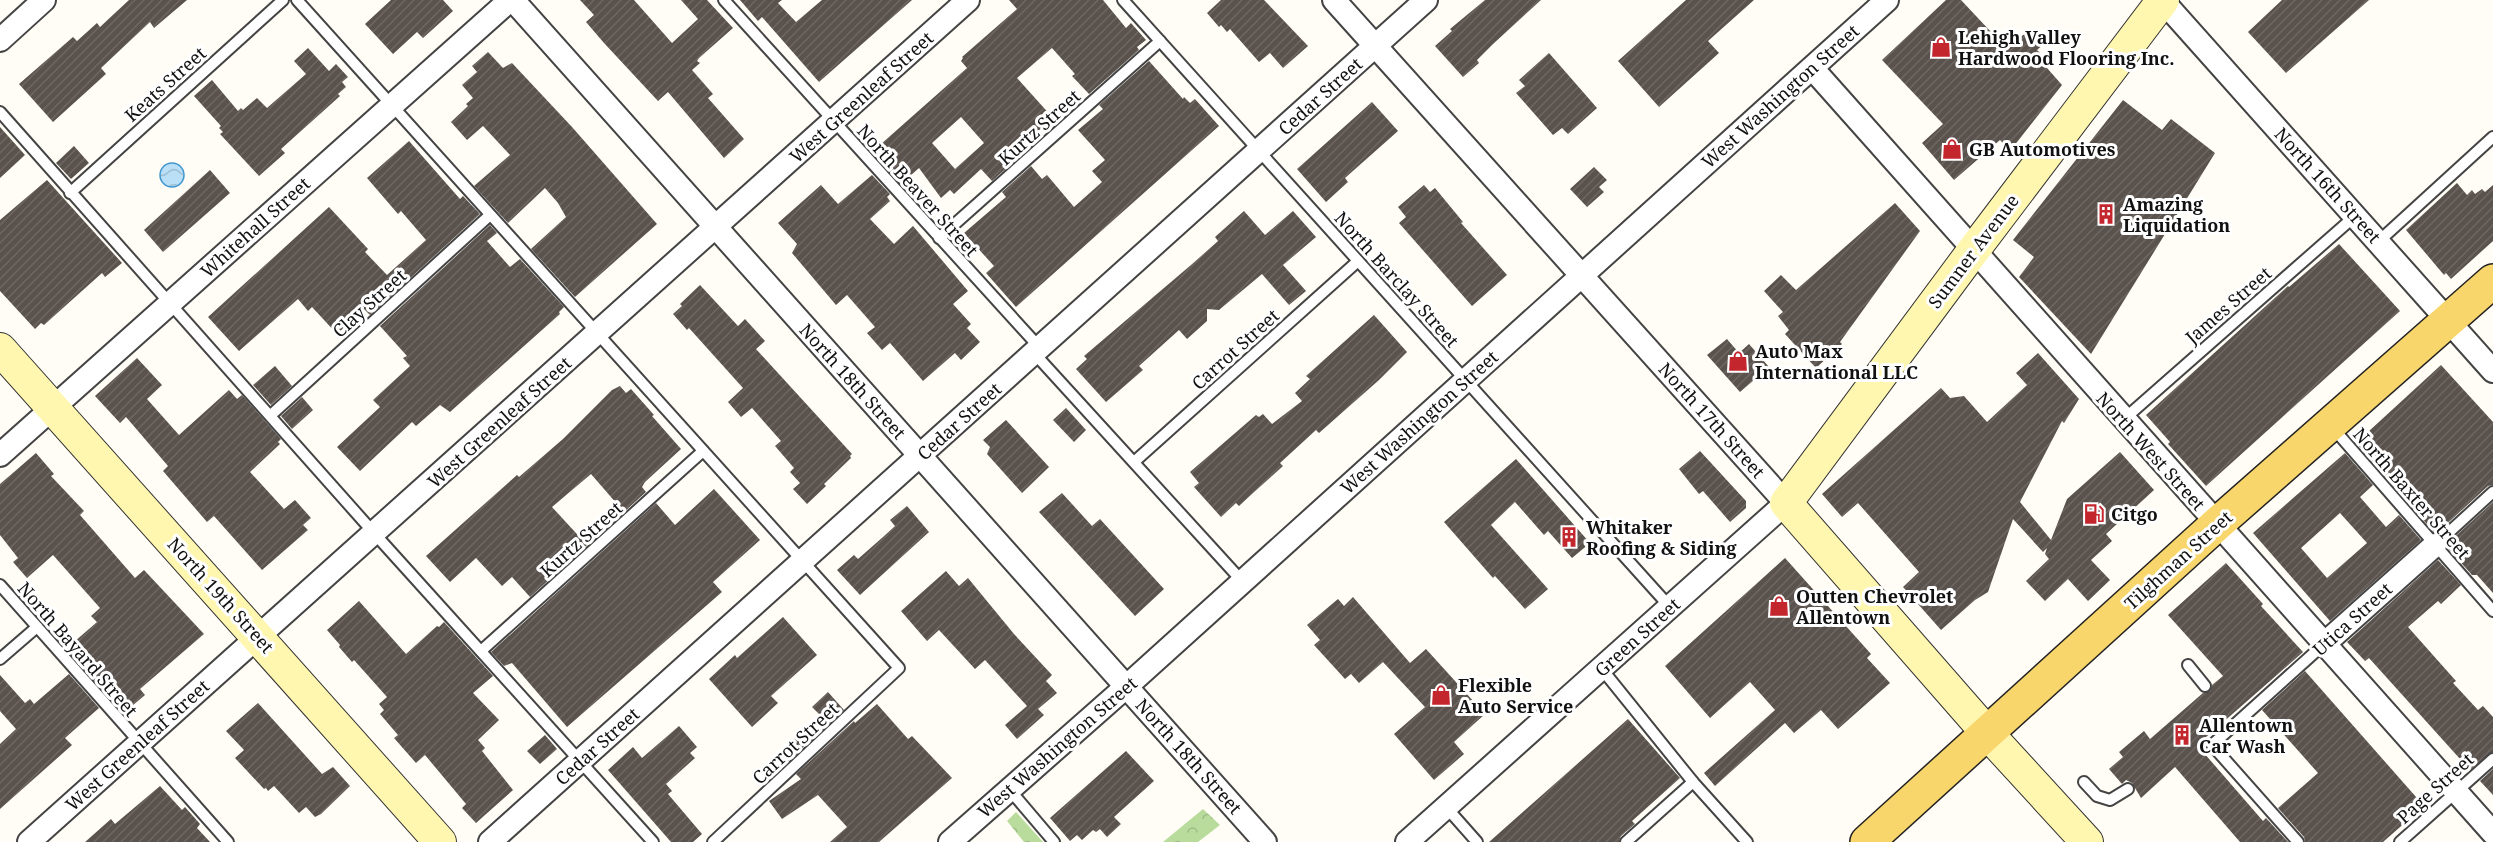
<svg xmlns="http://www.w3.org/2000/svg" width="2493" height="842" viewBox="0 0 2493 842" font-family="'Noto Serif',serif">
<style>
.forest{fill:url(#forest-crowns)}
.water{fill:url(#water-waves);stroke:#3f96cf;stroke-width:1.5}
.building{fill:url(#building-hatch);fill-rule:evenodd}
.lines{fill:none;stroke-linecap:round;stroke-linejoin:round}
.lane-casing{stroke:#444;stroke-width:14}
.street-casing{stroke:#444;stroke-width:26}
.secondary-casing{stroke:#333;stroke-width:34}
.primary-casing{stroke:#222;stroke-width:36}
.lane{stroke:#fff;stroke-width:10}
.street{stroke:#fff;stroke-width:22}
.secondary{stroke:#fff6b0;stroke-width:32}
.primary{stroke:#f9d66b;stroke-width:33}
.labels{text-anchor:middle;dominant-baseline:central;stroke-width:6;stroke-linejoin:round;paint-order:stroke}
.poi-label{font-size:18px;font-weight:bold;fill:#111;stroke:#fff;text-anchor:start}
.street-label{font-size:18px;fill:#111;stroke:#fff}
</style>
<defs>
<pattern id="forest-crowns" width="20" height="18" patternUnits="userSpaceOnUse" patternTransform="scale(1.5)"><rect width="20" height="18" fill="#b9dc9c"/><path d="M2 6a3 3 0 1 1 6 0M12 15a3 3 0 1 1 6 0" fill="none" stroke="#9ebc85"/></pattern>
<pattern id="water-waves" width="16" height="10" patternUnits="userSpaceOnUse" patternTransform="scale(1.5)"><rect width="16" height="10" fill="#b9e0f7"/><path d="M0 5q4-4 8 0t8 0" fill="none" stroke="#9ebfd3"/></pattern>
<pattern id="building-hatch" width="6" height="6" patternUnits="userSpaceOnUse" patternTransform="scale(1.5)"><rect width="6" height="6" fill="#5a524d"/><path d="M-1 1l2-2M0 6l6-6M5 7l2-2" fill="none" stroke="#6d6662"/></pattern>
</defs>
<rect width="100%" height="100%" fill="#fffdf5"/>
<g class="forest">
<polygon points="1203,809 1220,825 1198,842 1163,842"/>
<polygon points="1016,812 1043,842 1024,842 1007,821"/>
</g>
<circle class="water" cx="172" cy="175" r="12"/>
<g class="building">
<polygon points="129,0 187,0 154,28 150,22 101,68 106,74 53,122 19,84 73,37 77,41 97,23 100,27"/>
<polygon points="391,0 443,0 453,11 423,38 417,32 393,54 365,24"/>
<polygon points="580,0 634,0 672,43 698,19 681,0 707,0 733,28 699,58 697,61 700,63 692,70 713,94 708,98 744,139 724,158 668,92 658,101 604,43 586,22 594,15"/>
<polygon points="740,0 782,0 778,3 796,22 822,0 912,0 819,82 762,17 758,21"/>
<path d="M1009 0H1103L1126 28 1131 23 1146 40 1137 47 1139 50 1089 94 1072 76 1075 74 1052 48 1017 78 1053 118 1017 150 1021 155 992 181 981 169 954 194 950 190 941 198 919 168 901 184 884 165 893 157 881 144 967 68 961 61 963 58 962 57 1017 9ZM961 117 984 143 955 169 932 143Z"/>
<polygon points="1221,0 1264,0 1308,46 1283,68 1270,53 1259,62 1230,29 1227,32 1221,25 1219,27 1207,13"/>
<polygon points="1485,0 1541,0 1493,44 1477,60 1479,63 1463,77 1435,46 1452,31 1450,29"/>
<polygon points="1686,0 1754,0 1708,41 1719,53 1659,107 1618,61"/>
<polygon points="1946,0 1961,0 2007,49 2031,28 2044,44 2037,50 2044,57 2040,60 2062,85 2010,151 2000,140 1954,180 1922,143 1943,124 1882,60"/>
<polygon points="2282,0 2369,0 2286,73 2248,32"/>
<polygon points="308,48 329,71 336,64 348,77 342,82 346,87 338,94 340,96 281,149 285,153 259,176 220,134 223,132 219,128 221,126 194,96 212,80 238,111 241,108 243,110 257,98 267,108 306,74 294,61"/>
<polygon points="488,52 503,68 512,63 572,127 657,224 575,297 531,249 566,217 558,203 545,188 508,223 474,186 510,155 483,126 467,140 451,122 468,106 466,104 473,98 462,85 477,72 472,66"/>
<polygon points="1549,53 1597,108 1568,134 1562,128 1553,135 1516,93 1525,86 1519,80"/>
<polygon points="1149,61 1183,99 1184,97 1190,103 1195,99 1219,126 1016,307 986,273 994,266 964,233 1006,197 1002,192 1031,166 1042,179 1047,175 1074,207 1102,182 1092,171 1105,160 1078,130 1103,109 1099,105"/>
<polygon points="2123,100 2162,130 2171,119 2215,153 2091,354 2019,277 2034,257 2013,240"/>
<polygon points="1372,102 1398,131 1345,178 1348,182 1326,202 1297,169"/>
<polygon points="0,127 25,155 0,178"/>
<polygon points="409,141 460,199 463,196 480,214 370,315 364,309 337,334 312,307 308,311 298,299 239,351 208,317 329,207 368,249 365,252 387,275 426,240 401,211 398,214 367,178"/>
<polygon points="74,146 89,163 71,179 56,163"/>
<polygon points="1594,167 1607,180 1599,187 1604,192 1587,207 1570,189"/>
<polygon points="210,170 230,193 163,252 144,230"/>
<polygon points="872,175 890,194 887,197 890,201 870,219 894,244 913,226 968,291 953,304 971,324 967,328 980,342 961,360 955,353 923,381 890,343 882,350 867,333 875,327 847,295 836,305 792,253 797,244 778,223 821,185 838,204"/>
<polygon points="47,180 122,263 105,277 102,273 44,325 41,323 35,329 0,291 0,220"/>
<polygon points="2457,183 2467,195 2472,190 2475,194 2482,189 2485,192 2493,185 2493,241 2451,279 2446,273 2444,275 2406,230"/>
<polygon points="1424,185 1430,192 1435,188 1463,222 1461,223 1507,275 1472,306 1399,223 1406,217 1398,207"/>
<polygon points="1895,203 1920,231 1840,342 1842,344 1816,368 1785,334 1789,330 1778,316 1783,312 1764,291 1781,275 1796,290"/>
<polygon points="1244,211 1265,235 1293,211 1316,237 1283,265 1306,291 1289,305 1262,274 1219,310 1207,309 1207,321 1187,339 1179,330 1139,366 1143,370 1106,402 1076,369 1087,359 1084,356 1191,265 1218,241 1215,237"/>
<polygon points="490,225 497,233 487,241 510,267 520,259 564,307 559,312 560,314 450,412 440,405 416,426 412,422 360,471 337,447 380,407 373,400 410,366 403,358 407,356 380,326"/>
<polygon points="2339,244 2400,311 2206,486 2168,444 2170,442 2146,415 2288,286 2289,287"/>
<polygon points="700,285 738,326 745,319 765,341 756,349 852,454 850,456 851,458 824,484 826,486 807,504 793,489 800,483 790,472 794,468 775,446 781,441 752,408 741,417 728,402 743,388 689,328 687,330 673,314 682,306 680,304"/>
<polygon points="1374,315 1407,352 1379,380 1319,433 1316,430 1280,463 1283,466 1253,493 1239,506 1236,503 1221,517 1194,487 1199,483 1190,472 1256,415 1259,417 1263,414 1272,424 1302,401 1295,393 1310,379 1306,376"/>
<polygon points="1727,339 1739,353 1749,344 1769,367 1740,392 1707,355"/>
<polygon points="2038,353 2079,399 2064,423 2062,421 2020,502 2051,540 2067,499 2120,452 2154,490 2106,534 2112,541 2091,560 2110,580 2088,601 2068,579 2045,601 2026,581 2049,559 2045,554 2047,548 2043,552 2013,519 1988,592 1975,600 1941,630 1903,587 1919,572 1858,503 1842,517 1822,494 1941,388 1950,398 1964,396 1987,422 2027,385 2016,373"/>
<polygon points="137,358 162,385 147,399 179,435 229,390 237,399 242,395 281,439 278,442 280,444 250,472 284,509 295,500 311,518 303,525 308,530 262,570 214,516 207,522 163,471 168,466 126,417 120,423 95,396"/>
<polygon points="2441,365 2493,422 2493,485 2488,486 2438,532 2434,532 2410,505 2412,504 2356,443"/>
<polygon points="275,366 292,386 271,405 253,385"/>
<polygon points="620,386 626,393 631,389 654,415 652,416 681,449 645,482 642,487 646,492 624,512 591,474 552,507 587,545 530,597 512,577 502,586 476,558 450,582 426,556 517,475 519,477 563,439 612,390"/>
<polygon points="302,397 313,410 292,429 281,416"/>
<polygon points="1066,408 1086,430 1074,442 1053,420"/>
<polygon points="1006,420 1049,467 1022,493 987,454 990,447 983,440"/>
<polygon points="1700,451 1746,501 1746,508 1730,522 1703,491 1699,494 1679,469"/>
<polygon points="36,453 54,474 51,476 84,511 80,515 135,578 144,570 204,634 140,689 145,695 126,711 113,696 110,698 66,649 97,622 91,616 100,608 53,555 27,578 13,562 18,558 0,535 0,484"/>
<path d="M2345 453 2373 485 2360 497 2386 527 2399 515 2421 540 2330 621 2253 533ZM2340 513 2367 543 2327 578 2301 548Z"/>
<polygon points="1516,459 1590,543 1572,558 1548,531 1544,535 1515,502 1491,525 1548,589 1525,609 1495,576 1493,578 1444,522"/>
<polygon points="714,489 760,540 713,582 722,592 567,727 512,663 504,666 491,652 656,503 675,525"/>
<polygon points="1062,493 1092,526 1100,519 1164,589 1135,616 1039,512"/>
<polygon points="2493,502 2493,593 2477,575 2472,575 2448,548 2448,543"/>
<polygon points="907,506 929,532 860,595 837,570 854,555 858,559 883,537 895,526 890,520"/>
<polygon points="1785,558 1871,654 1867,658 1890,683 1838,729 1821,710 1794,733 1785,723 1715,786 1704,773 1775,710 1750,682 1710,718 1665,666"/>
<polygon points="2438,560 2461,585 2441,604 2438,601 2408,627 2456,681 2453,683 2478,710 2483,706 2493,717 2493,752 2470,770 2369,658 2365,661 2347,642"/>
<polygon points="2226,563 2263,604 2261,606 2303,652 2197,745 2263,821 2266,818 2288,842 2240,842 2175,767 2141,798 2132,783 2126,780 2122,784 2109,769 2123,757 2119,752 2144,731 2150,739 2203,693 2210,691 2212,685 2223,676 2168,615"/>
<polygon points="946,571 959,586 968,578 1014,634 1052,675 1046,681 1057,693 1038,709 1044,715 1017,739 1005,725 1027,706 985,660 975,669 939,630 927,641 901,611"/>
<polygon points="1353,597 1410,663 1426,649 1485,714 1454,742 1464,754 1434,780 1394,734 1425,707 1383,662 1359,683 1351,674 1345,679 1314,645 1320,640 1307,625 1338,599 1344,606"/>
<polygon points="359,601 406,654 437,626 439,627 444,622 493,676 473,693 499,720 478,740 485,748 482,751 513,790 476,823 462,808 466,804 425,755 416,763 394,738 398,735 380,714 384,710 379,704 387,697 354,660 352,662 339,647 340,645 327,630"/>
<polygon points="783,617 817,655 771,696 778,703 752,727 709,679 735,655 737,658"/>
<polygon points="2305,671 2424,806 2383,842 2305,842 2304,837 2278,808 2318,773 2262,710"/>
<polygon points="69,674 99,708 65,738 72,745 0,809 0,744 16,729 0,711 0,675 25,703 30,699 34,704"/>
<polygon points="828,692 844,710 786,763 778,754 820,715 812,707"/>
<polygon points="258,703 322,774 333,767 350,786 321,814 315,817 306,807 299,813 274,786 268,791 266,788 264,789 235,758 244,750 226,731"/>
<polygon points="877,704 908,739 912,736 952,778 879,842 830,842 847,827 818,795 782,819 769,801 801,779 796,774 854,721 855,723"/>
<polygon points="1628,719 1680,778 1632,821 1635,824 1621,836 1619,842 1489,842"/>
<polygon points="679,726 697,747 690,753 695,758 666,784 672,791 668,794 702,834 693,842 671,842 608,770 633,747 642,758"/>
<polygon points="545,735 557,749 540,764 527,751"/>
<polygon points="1126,751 1154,781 1114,817 1121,824 1107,837 1100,829 1096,832 1093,830 1082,840 1077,835 1070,841 1050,818"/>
<polygon points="2493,769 2493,795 2480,781"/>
<polygon points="160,786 182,810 185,807 200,824 197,828 210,842 85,842 111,819 115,824"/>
</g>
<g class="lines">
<g class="lane-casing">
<g id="lane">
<polyline points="297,0 899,668 713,842"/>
<polyline points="724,0 1040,348"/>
<polyline points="1123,0 1670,607"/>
<polyline points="0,112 374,533 653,842"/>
<polyline points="70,193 283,0"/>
<polyline points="939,238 1160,41"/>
<polyline points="2378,242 2493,137"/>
<polyline points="1034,353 1242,581"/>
<polyline points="271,415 490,215"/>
<polyline points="2123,420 2355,216"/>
<polyline points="2333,428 2493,611"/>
<polyline points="1134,462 1358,261"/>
<polyline points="2435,545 2493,492"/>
<polyline points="0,585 228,842"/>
<polyline points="481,651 703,451"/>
<polyline points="0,659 37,627"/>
<polyline points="2188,665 2205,686"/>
<polyline points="1601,668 1693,782 1747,842"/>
<polyline points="2084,782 2097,796 2110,800 2128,789"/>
<polyline points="1009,789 1054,842"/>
<polyline points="1446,807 1477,842"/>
<polyline points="1626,842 1693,782"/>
<polyline points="2298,842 2212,745 2323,645"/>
<polyline points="2400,842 2493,759"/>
</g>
</g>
<g class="street-casing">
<g id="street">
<polyline points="513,0 1265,842"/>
<polyline points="1334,0 1786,503 1407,842"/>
<polyline points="2162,0 2493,371"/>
<polyline points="0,40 44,0"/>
<polyline points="1812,68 2493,833"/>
<polyline points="0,455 510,0"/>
<polyline points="2323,645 2435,545"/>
<polyline points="29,842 968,0"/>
<polyline points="490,842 1426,0"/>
<polyline points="950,842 1127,686 1887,0"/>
</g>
</g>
<g class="secondary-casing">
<g id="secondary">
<polyline points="0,349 440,842"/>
<polyline points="2087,842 1988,734 1786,503 1973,251 2163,0"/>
</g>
</g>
<g class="primary-casing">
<polyline id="primary" points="1867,842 2217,524 2493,281"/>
</g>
<use href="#lane" class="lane"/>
<use href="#street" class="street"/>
<use href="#secondary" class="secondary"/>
<use href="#primary" class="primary"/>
</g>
<defs>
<g id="shop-bare" transform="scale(1.62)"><path d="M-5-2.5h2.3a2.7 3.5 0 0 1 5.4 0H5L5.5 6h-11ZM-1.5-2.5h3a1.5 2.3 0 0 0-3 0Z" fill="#c4262e" stroke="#fff" stroke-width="2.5" paint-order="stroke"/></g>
<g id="building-bare" transform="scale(1.62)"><path d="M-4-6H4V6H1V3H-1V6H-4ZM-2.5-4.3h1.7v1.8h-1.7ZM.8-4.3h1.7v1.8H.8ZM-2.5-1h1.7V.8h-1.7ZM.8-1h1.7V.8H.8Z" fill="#c4262e" stroke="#fff" stroke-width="2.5" paint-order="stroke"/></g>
<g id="fuel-bare" transform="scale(1.62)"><path d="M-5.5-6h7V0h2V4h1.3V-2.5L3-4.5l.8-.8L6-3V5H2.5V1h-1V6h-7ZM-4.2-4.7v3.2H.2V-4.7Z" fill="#c4262e" stroke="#fff" stroke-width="2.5" paint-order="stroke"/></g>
</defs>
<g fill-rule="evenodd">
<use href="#shop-bare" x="1941" y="47"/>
<use href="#shop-bare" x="1952" y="149"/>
<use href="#building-bare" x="2106" y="214"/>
<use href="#shop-bare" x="1738" y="361"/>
<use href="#fuel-bare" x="2094" y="514"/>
<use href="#building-bare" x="1569" y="537"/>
<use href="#shop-bare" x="1779" y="606"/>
<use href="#shop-bare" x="1441" y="695"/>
<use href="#building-bare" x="2182" y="735"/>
</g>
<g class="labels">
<g class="poi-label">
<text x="1958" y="37">Lehigh Valley<tspan x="1958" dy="21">Hardwood Flooring Inc.</tspan></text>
<text x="1969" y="149">GB Automotives</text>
<text x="2123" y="204">Amazing<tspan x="2123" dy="21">Liquidation</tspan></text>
<text x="1755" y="351">Auto Max<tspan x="1755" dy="21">International LLC</tspan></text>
<text x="2111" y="514">Citgo</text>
<text x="1586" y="527">Whitaker<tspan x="1586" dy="21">Roofing &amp; Siding</tspan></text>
<text x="1796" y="596">Outten Chevrolet<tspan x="1796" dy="21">Allentown</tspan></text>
<text x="1458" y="685">Flexible<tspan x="1458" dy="21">Auto Service</tspan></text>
<text x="2199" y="725">Allentown<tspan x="2199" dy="21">Car Wash</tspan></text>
</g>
<g class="street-label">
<text transform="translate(165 84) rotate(-42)">Keats Street</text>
<text transform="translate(1320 96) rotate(-42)">Cedar Street</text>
<text transform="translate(1780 96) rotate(-42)">West Washington Street</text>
<text transform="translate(861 97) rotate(-42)">West Greenleaf Street</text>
<text transform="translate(1039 127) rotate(-42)">Kurtz Street</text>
<text transform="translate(2328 185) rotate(48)">North 16th Street</text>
<text transform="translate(918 190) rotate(48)">North Beaver Street</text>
<text transform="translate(255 227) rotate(-42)">Whitehall Street</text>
<text transform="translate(1973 251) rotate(-53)">Sumner Avenue</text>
<text transform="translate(1397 279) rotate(48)">North Barclay Street</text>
<text transform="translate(369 303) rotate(-42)">Clay Street</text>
<text transform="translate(2228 305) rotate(-41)">James Street</text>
<text transform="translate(1235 349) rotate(-42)">Carrot Street</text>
<text transform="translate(853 381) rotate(48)">North 18th Street</text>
<text transform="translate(1712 420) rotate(48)">North 17th Street</text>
<text transform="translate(959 421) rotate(-42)">Cedar Street</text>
<text transform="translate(499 422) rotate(-42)">West Greenleaf Street</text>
<text transform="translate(1419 422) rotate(-42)">West Washington Street</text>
<text transform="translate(2151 451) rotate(48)">North West Street</text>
<text transform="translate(2412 493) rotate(49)">North Baxter Street</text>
<text transform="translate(581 539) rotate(-42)">Kurtz Street</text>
<text transform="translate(2178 560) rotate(-42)">Tilghman Street</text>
<text transform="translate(221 595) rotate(48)">North 19th Street</text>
<text transform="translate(2352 619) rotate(-42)">Utica Street</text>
<text transform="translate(1637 637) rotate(-42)">Green Street</text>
<text transform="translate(78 649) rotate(49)">North Bayard Street</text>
<text transform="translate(795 743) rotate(-43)">Carrot Street</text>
<text transform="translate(137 745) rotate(-42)">West Greenleaf Street</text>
<text transform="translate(597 746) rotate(-42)">Cedar Street</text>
<text transform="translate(1057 747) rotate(-41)">West Washington Street</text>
<text transform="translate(1189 756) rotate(48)">North 18th Street</text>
<text transform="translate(2435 788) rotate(-42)">Page Street</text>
</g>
</g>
</svg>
